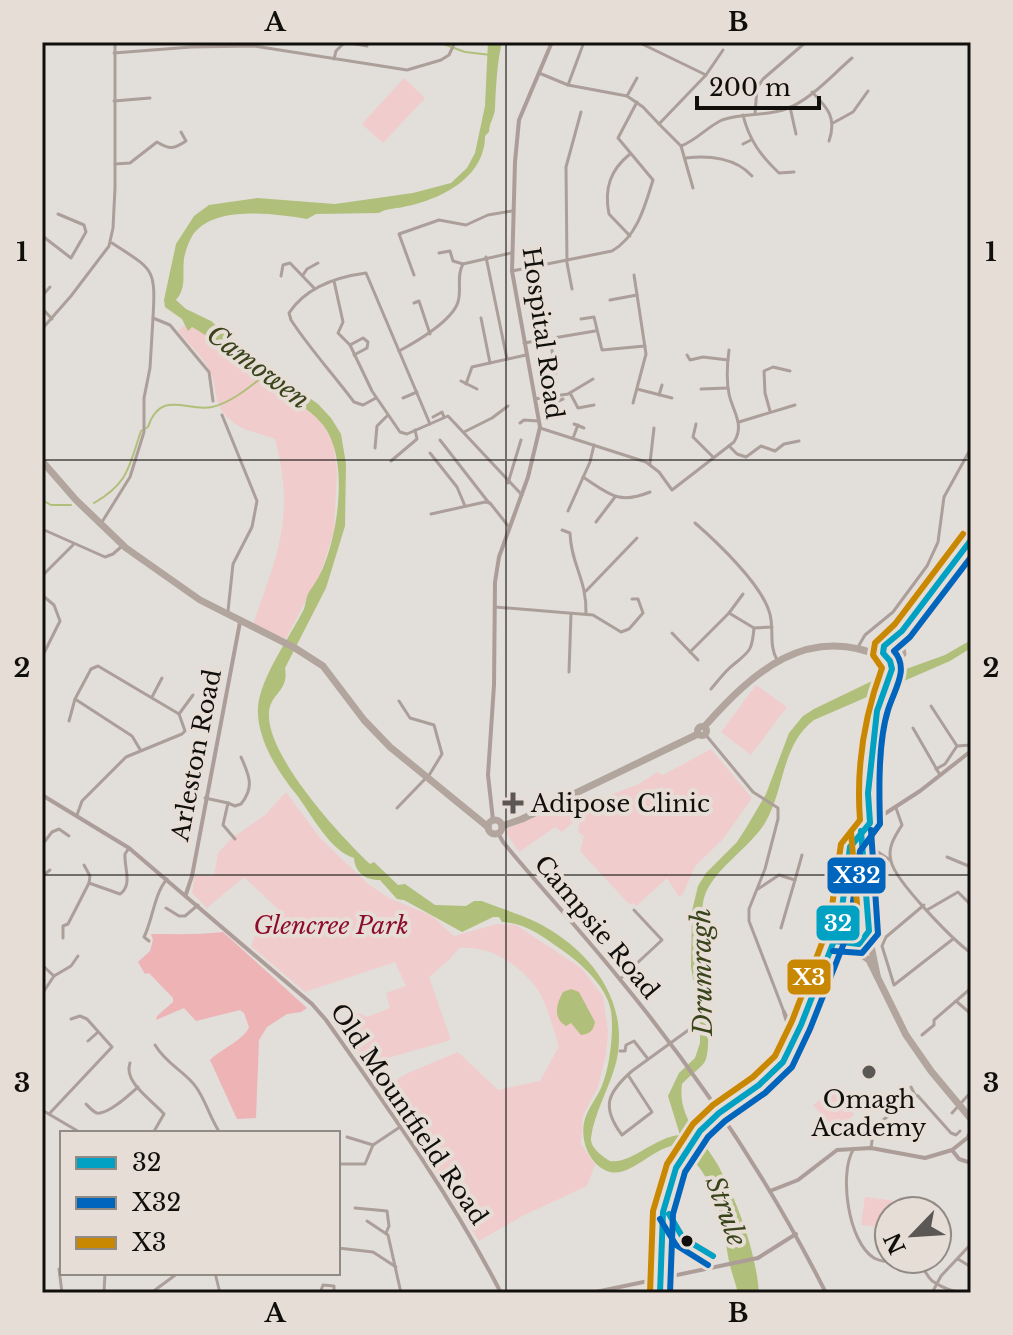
<svg xmlns="http://www.w3.org/2000/svg" width="1013" height="1335" viewBox="0 0 1013 1335" font-family="'Libre Baskerville',serif">
<style>
.green{fill:#f1cccc}
.forest{fill:#eeb3b5}
.water{fill:#b0bf79}
.lines{fill:none;stroke-linecap:round;stroke-linejoin:round}
.stream{stroke:#b0bf79;stroke-width:2}
.street{stroke:#ac9f99;stroke-width:3}
.secondary{stroke:#ac9d98;stroke-width:4}
.highway{stroke:#b1a59e;stroke-width:7}
.secondary-bridge{stroke:#ac9d98;stroke-width:4}
.bus-1-casing{stroke:#e6ded6;stroke-width:12}
.bus-2-casing{stroke:#e6ded6;stroke-width:12}
.bus-3-casing{stroke:#e6ded6;stroke-width:12}
.bus-1{stroke:#01a1c4;stroke-width:6}
.bus-2{stroke:#0065bd;stroke-width:6}
.bus-3{stroke:#c98802;stroke-width:6}
.grid{fill:none;stroke:#110f0c;stroke-width:2;stroke-opacity:0.55}
.poi-dot{fill:#5a5754;stroke:#e6ded6;stroke-width:3}
.bus-dot{fill:#110f0c;stroke:#e6ded6;stroke-width:3}
.labels{text-anchor:middle;dominant-baseline:central;stroke-width:8;stroke-linejoin:round;paint-order:stroke}
.street-label{font-size:24px;fill:#110f0c;stroke:#e6ded6}
.poi-label{font-size:24px;fill:#110f0c;stroke:#e6ded6;text-anchor:start}
.park-label{font-size:24px;font-style:italic;fill:#8d0d2d;stroke:#e6ded6}
.water-label{font-size:26px;font-style:italic;fill:#3a441b;stroke:#e6ded6}
.line-badge{stroke:#e6ded6;stroke-width:3}
.badge-label{font-size:22px;text-anchor:middle;font-weight:bold;fill:#fff}
.neatline{fill:none;stroke:#110f0c;stroke-width:3}
.grid-label{font-size:26px;text-anchor:middle;font-weight:bold;fill:#110f0c}
</style>
<rect width="100%" height="100%" fill="#e2deda"/>
<g class="green">
<polygon points="404,78 425,98 383,143 362,124"/>
<path d="M186 324 207 335 263 382 304 408 321 422 333 442 337 471 334 532 320 574 284 642 252 628C277 554 296 518 275 439 261 433 245 432 233 422 211 406 219 390 210 371 203 357 188 343 178 331Z"/>
<polygon points="756,685 787,707 751,755 721,732"/>
<polygon points="711,749 752,798 723,839 695,866 683,894 679,897 667,878 636,906 633,903 630,905 580,851 584,836 578,832 580,820 613,794 639,784 657,772 663,775"/>
<path d="M286 792 320 838 368 884 389 898 432 916 454 936 497 924 516 925 581 968 603 996 608 1032 606 1054 598 1087 583 1115 581 1144 595 1165 587 1186 522 1216 479 1241 381 1089 408 1073 458 1052 498 1090 540 1081 559 1046C553 1029 546 999 535 986 516 962 490 946 459 948L450 959 429 977 451 1040 363 1065 336 1023 359 1013 367 1017 390 1008 386 993 406 986 395 962 305 992 251 946 258 929 278 909 244 877 207 908 192 893 195 875 214 876 218 853 231 839 265 815Z"/>
<polygon points="574,799 587,810 562,832 555,827 519,852 506,833 507,829"/>
<polygon points="838,1087 854,1115 836,1130 813,1105"/>
<polygon points="865,1197 912,1203 910,1211 889,1211 889,1228 861,1225"/>
</g>
<path class="forest" d="M223 932 307 1008 301 1012 287 1014 267 1027 259 1040 256 1118 237 1119 210 1060C221 1049 244 1040 249 1027L244 1013 240 1010 196 1021 184 1008 156 1020 157 1016 173 1002V998L149 973 145 974 138 962 150 951 153 940 151 934C175 934 198 935 223 932Z"/>
<g class="water">
<path d="M488 42H502C497 63 496 86 495 108 495 116 489 123 489 132L485 136C485 178 440 200 403 207 394 209 387 208 379 213L316 214 307 219C276 214 221 206 197 230 190 236 186 250 184 258 182 275 187 287 176 300L186 309 211 321 257 361 318 404 331 418 341 434 346 464 345 526 326 588 285 668C289 692 271 692 269 712 265 754 340 836 370 864L374 862 398 885 405 884 435 905 466 906 474 901H482C499 908 517 913 534 921 588 947 631 1000 616 1063 609 1089 594 1113 591 1138 590 1148 603 1157 610 1161 632 1164 654 1137 680 1135L668 1096 679 1073 695 1058 700 1043V1019L691 967 692 911 698 886 706 873 737 842 746 828 766 794 789 733 803 716 814 709 870 682 945 655 971 640V648L950 661 814 720C781 745 785 789 765 823 749 849 712 870 704 898 695 933 717 1045 704 1063 698 1070 688 1077 682 1084 677 1119 704 1139 719 1167 738 1204 756 1252 759 1293H738C735 1281 730 1269 728 1256 721 1210 715 1175 677 1145 653 1147 631 1177 610 1172 588 1166 578 1136 586 1116 590 1105 599 1095 603 1083 610 1064 614 1031 611 1011 607 987 582 964 562 950 543 937 526 923 502 922L499 917H493L462 932 404 900 397 899 380 880C366 880 355 873 354 858 330 851 312 815 296 794 278 772 256 738 258 707 261 676 290 637 304 609 306 603 306 597 309 592 316 582 322 572 326 560 339 525 348 456 323 425 309 407 283 395 264 383 239 366 221 343 192 327L188 331 182 319 165 307 164 300 176 244 194 216 209 205 257 198 335 204 413 193 451 183 467 168 475 153 485 106Z"/>
<path d="M571 989 579 992 595 1022C593 1031 590 1034 581 1035L571 1023 566 1026C552 1018 557 1003 563 992Z"/>
</g>
<g class="lines">
<g class="stream">
<polyline points="438,42 465,52 491,55"/>
<polyline points="42,500 51,505 71,505"/>
<path d="M94 503C129 483 129 466 141 431L148 427C161 389 186 412 212 407 230 403 247 389 261 378"/>
</g>
<g class="street">
<polyline points="114,53 191,47 254,46 407,70 441,60 449,55 455,42"/>
<polyline points="334,59 336,51 345,42 367,46"/>
<polyline points="539,73 568,85 627,96 643,107 659,124 706,75 638,42"/>
<polyline points="706,75 723,50"/>
<polyline points="568,85 584,42"/>
<path d="M812 92C828 108 837 118 829 141"/>
<polyline points="627,96 637,78"/>
<polyline points="114,101 150,98"/>
<polyline points="790,107 796,134"/>
<polyline points="755,114 757,88 763,79 806,42"/>
<path d="M743 115C749 140 761 156 779 173L794 172"/>
<polyline points="833,123 853,112 868,91"/>
<polyline points="659,124 681,146 693,188"/>
<polyline points="743,144 751,140"/>
<path d="M681 146C697 140 707 127 722 120 742 113 764 116 783 110 809 102 832 75 852 58"/>
<path d="M630 154C610 170 604 189 609 214L630 236"/>
<path d="M686 158C709 155 736 158 752 176"/>
<path d="M115 164 130 163 157 142C170 150 174 149 186 141L181 132"/>
<polyline points="42,233 45,238 42,241"/>
<polyline points="45,238 71,258 86,232 84,225 58,214"/>
<path d="M112 243C153 270 156 267 153 318"/>
<polyline points="439,253 450,251 453,261 463,264"/>
<polyline points="486,257 507,359"/>
<path d="M512 271 612 251C637 237 645 206 653 180L618 138 637 102"/>
<polyline points="303,275 307,269 318,263"/>
<polyline points="414,275 399,234 439,220 466,225 488,215 512,211"/>
<polyline points="281,276 283,265 290,263 314,288"/>
<polyline points="334,281 343,322 338,333 350,345 372,391 400,432 407,434 448,416 522,495"/>
<polyline points="572,289 567,263 566,167 581,112"/>
<polyline points="42,296 50,287"/>
<polyline points="610,300 637,295"/>
<polyline points="414,303 419,301 430,334"/>
<polyline points="42,308 52,319"/>
<polyline points="481,318 490,363"/>
<polyline points="581,319 594,317 602,350 645,346"/>
<polyline points="42,329 71,296 109,246 113,228 115,188 115,42"/>
<polyline points="550,339 556,373"/>
<polyline points="524,343 595,331"/>
<polyline points="350,345 363,338 368,342 367,348 354,355"/>
<path d="M399 351C416 342 452 321 458 302 462 289 456 276 463 264L511 253"/>
<polyline points="687,355 690,360 703,357 728,360"/>
<polyline points="461,381 477,389"/>
<polyline points="466,384 472,367 526,355"/>
<polyline points="637,389 672,398"/>
<polyline points="701,389 728,388"/>
<polyline points="570,393 578,408 594,405"/>
<polyline points="659,395 662,385"/>
<path d="M376 398 363 405 354 402C333 374 310 349 291 320L289 313C306 287 336 277 366 273L430 424"/>
<polyline points="403,398 417,392"/>
<polyline points="535,399 568,394 593,379"/>
<polyline points="633,403 646,354 634,275"/>
<polyline points="770,411 765,393 764,371 773,367 790,371"/>
<polyline points="545,413 549,405 563,399"/>
<polyline points="222,415 257,501 252,527 233,564 228,611"/>
<polyline points="433,417 442,412 444,417"/>
<polyline points="739,422 795,405"/>
<polyline points="520,423 524,420 538,421"/>
<polyline points="574,424 584,428"/>
<polyline points="696,424 693,437 713,457"/>
<path d="M540 428 646 462 659 472 672 490 734 442C745 425 733 412 729 394 726 379 727 365 729 350"/>
<polyline points="464,432 492,418 508,406"/>
<polyline points="573,438 578,425"/>
<polyline points="440,440 489,503"/>
<polyline points="729,446 737,454 746,457 761,446 775,451 784,444 799,441"/>
<polyline points="375,448 377,426 387,416"/>
<polyline points="430,453 457,487 465,506"/>
<polyline points="391,461 417,439 415,430"/>
<polyline points="650,463 654,428"/>
<path d="M583 477C609 494 618 505 650 492"/>
<polyline points="508,483 521,440"/>
<polyline points="568,511 590,462 594,445"/>
<polyline points="431,514 485,502 490,503 509,527"/>
<polyline points="102,522 130,477 144,432 144,398 150,368 153,318 170,325 209,372 213,401"/>
<polyline points="596,522 615,497"/>
<path d="M695 523C717 542 760 583 769 611 775 627 768 644 777 660"/>
<polyline points="42,529 105,557 113,554 121,547"/>
<path d="M562 530 570 533C571 565 587 579 586 614"/>
<polyline points="42,576 73,545"/>
<polyline points="586,591 637,538"/>
<polyline points="42,595 54,605 60,621 42,657"/>
<polyline points="495,607 593,615 621,632 629,629 643,613 638,599 632,599"/>
<polyline points="729,613 754,628 772,627"/>
<polyline points="672,633 698,660"/>
<polyline points="858,647 865,635 893,612 927,566 938,542 944,497 971,448"/>
<polyline points="690,652 729,613 743,594"/>
<polyline points="569,672 571,614"/>
<path d="M711 689C718 681 725 671 733 665 750 651 752 651 754 628"/>
<polyline points="152,697 162,678"/>
<polyline points="399,701 410,718 434,725 442,754 428,777"/>
<polyline points="931,706 957,746 971,745"/>
<polyline points="179,714 193,695"/>
<polyline points="69,721 75,699"/>
<polyline points="913,728 940,775"/>
<polyline points="42,732 44,731"/>
<polyline points="705,734 753,792 778,808 778,819 765,869 749,909 749,921 784,1012 789,1020 801,1025"/>
<polyline points="936,769 945,764 957,746"/>
<polyline points="205,798 228,803 223,825 235,839"/>
<path d="M228 803 235 806 241 804C255 787 249 775 241 757"/>
<polyline points="397,808 425,779"/>
<path d="M896 808 902 825C895 836 887 848 891 861 895 881 953 940 971 953"/>
<polyline points="77,815 82,801 126,757 182,734 185,731 179,714 98,666 91,669 75,699 132,736 141,751"/>
<polyline points="42,845 52,832 59,829 69,836"/>
<polyline points="878,852 890,860"/>
<polyline points="947,857 971,867"/>
<polyline points="42,876 50,870"/>
<polyline points="795,880 802,855"/>
<path d="M89 883 120 894C133 885 124 868 125 854L129 848"/>
<polyline points="758,889 779,875 795,880 781,928"/>
<polyline points="924,905 886,937 882,946 894,985 953,939"/>
<polyline points="166,908 179,916 185,916 198,905"/>
<polyline points="927,910 958,892 971,905"/>
<polyline points="63,938 63,926 68,924 89,883 90,876 84,865"/>
<path d="M149 941 144 937C153 919 154 894 167 879"/>
<polyline points="42,965 54,976"/>
<polyline points="620,979 662,940 634,910"/>
<polyline points="42,994 54,976 71,966 78,956"/>
<polyline points="956,1001 971,1014"/>
<polyline points="922,1035 934,1025 934,1020 970,989"/>
<polyline points="88,1041 97,1033"/>
<path d="M155 1045C168 1066 185 1071 196 1087 206 1101 210 1118 220 1133"/>
<polyline points="620,1051 625,1051 626,1045 634,1041 648,1059"/>
<path d="M130 1063C123 1082 152 1100 164 1114L153 1133"/>
<path d="M628 1075 652 1112 622 1135C601 1107 607 1093 632 1071L694 1026"/>
<polyline points="911,1087 915,1095"/>
<path d="M86 1104C89 1107 93 1112 97 1113 108 1115 130 1094 138 1087"/>
<polyline points="42,1110 81,1133"/>
<polyline points="952,1113 971,1092"/>
<polyline points="49,1114 112,1047 87,1019 80,1016 71,1019"/>
<polyline points="347,1137 373,1145 400,1127"/>
<polyline points="871,1148 874,1127 915,1095 918,1096 951,1133 956,1135 960,1131"/>
<path d="M853 1150C839 1174 848 1242 874 1258 888 1266 909 1259 922 1268 927 1272 928 1279 934 1282 941 1287 953 1292 962 1293"/>
<polyline points="338,1164 365,1164 373,1145"/>
<polyline points="355,1208 387,1211 389,1226 386,1233"/>
<polyline points="367,1221 388,1235 401,1293"/>
<polyline points="338,1248 373,1252 396,1267"/>
<polyline points="958,1259 971,1267"/>
<polyline points="59,1269 62,1293"/>
<polyline points="215,1273 220,1293"/>
<polyline points="104,1293 105,1273"/>
<polyline points="151,1293 178,1273"/>
<polyline points="320,1293 323,1285 334,1286 334,1293"/>
<polyline points="932,1293 941,1276 971,1244"/>
</g>
<g class="secondary">
<path d="M42 795 129 848 312 1004 326 1020C388 1108 452 1197 501 1293"/>
<polyline points="493,820 488,775 494,685 495,582 499,557 528,477 540,427 512,271 515,162 519,120 552,42"/>
<polyline points="872,822 920,791 971,751"/>
<path d="M498 833 503 842C541 888 581 931 618 977 698 1074 769 1180 826 1293"/>
<polyline points="186,894 192,876 240,622"/>
<polyline points="784,1012 793,1041"/>
<polyline points="952,1150 959,1159 971,1163"/>
<polyline points="770,1191 798,1180 837,1150 871,1148 925,1158 952,1150 971,1135"/>
<polyline points="591,1293 758,1258 796,1234"/>
<path d="M660 1293C656 1226 665 1155 722 1111 751 1089 780 1074 795 1039 805 1017 813 994 821 971 825 960 832 949 835 937 838 924 842 909 844 896 846 874 845 856 856 837"/>
</g>
<g class="highway">
<polyline points="42,461 76,500 126,548 200,600 295,648 323,666 364,720 390,747 488,827"/>
<path d="M885 658C879 642 895 640 903 630 926 601 948 570 971 540"/>
<circle cx="702" cy="731" r="4.5"/>
<path d="M704 727C753 672 807 622 885 658"/>
<polyline points="874,737 868,793 872,833 874,932"/>
<polyline points="870,806 881,816"/>
<circle cx="495" cy="827" r="7"/>
<polyline points="502,826 522,819 698,734"/>
<path d="M834 941C845 949 858 951 869 960L906 1035 931 1071 971 1119"/>
<polyline points="836,941 859,944 869,932"/>
<polyline points="877,975 870,941 861,822 863,779 871,730 879,701 894,664 903,654 900,639 902,631"/>
<polyline points="970,1136 971,1136"/>
</g>
<polyline class="secondary-bridge" points="856,837 866,826"/>
<g class="bus-1-casing">
<g id="bus-1">
<polyline points="834,941 859,944 869,931 861,831"/>
<polyline points="669,1214 683,1238 713,1256"/>
<polyline points="660,1293 663,1212 676,1168 700,1131 719,1113 759,1085 783,1062 801,1025 834,941 842,908 850,847 870,823 868,793 877,711 892,669 890,661 883,653 884,646 902,631 971,540"/>
</g>
</g>
<g class="bus-2-casing">
<g id="bus-2">
<polyline points="833,951 862,953 878,934 871,830"/>
<polyline points="660,1219 676,1245 708,1265"/>
<path d="M670 1293 673 1214 685 1172 708 1137 725 1121 765 1093 792 1067 810 1029 844 943 852 909 860 851 880 824C879 791 878 742 888 710 894 690 910 669 894 651L910 637 971 557"/>
</g>
</g>
<g class="bus-3-casing">
<g id="bus-3">
<polyline points="835,931 855,933 859,928 851,832"/>
<path d="M650 1293 653 1211 667 1164 693 1124 713 1105 753 1077 775 1056 792 1021 824 938 832 906 841 844 860 820C856 768 864 717 882 668L873 655 875 643 895 624 963 534"/>
</g>
</g>
<use href="#bus-1" class="bus-1"/>
<use href="#bus-2" class="bus-2"/>
<use href="#bus-3" class="bus-3"/>
</g>
<path class="grid" d="M506 42V1293M42 460H971M42 875H971"/>
<g class="poi-dot">
<path d="M509 791h8v8h8v8h-8v8h-8v-8h-8v-8h8z"/>
<circle cx="869" cy="1072" r="8"/>
</g>
<circle class="bus-dot" cx="687" cy="1241" r="7"/>
<g class="labels">
<g class="street-label">
<text transform="translate(543 333) rotate(82)">Hospital Road</text>
<text transform="translate(196 755) rotate(-79)">Arleston Road</text>
<text transform="translate(597 927) rotate(50)">Campsie Road</text>
<text transform="translate(409 1114) rotate(56)">Old Mountfield Road</text>
</g>
<g class="poi-label">
<text x="531" y="803">Adipose Clinic</text>
<text x="869" y="1099" text-anchor="middle">Omagh<tspan x="869" dy="28">Academy</tspan></text>
</g>
<g class="park-label">
<text x="331" y="925">Glencree Park</text>
</g>
<g class="water-label">
<text transform="translate(258 367) rotate(37)">Camowen</text>
<text transform="translate(702 972) rotate(-91)">Drumragh</text>
<text transform="translate(726 1211) rotate(70)">Strule</text>
</g>
</g>
<g class="line-badge">
<rect x="826" y="856" width="61" height="39" rx="8" fill="#0065bd"/>
<rect x="815" y="904" width="46" height="38" rx="8" fill="#01a1c4"/>
<rect x="786" y="958" width="46" height="38" rx="8" fill="#c98802"/>
</g>
<g class="badge-label">
<text x="857" y="883">X32</text>
<text x="838" y="931">32</text>
<text x="809" y="985">X3</text>
</g>
<rect width="1013" height="1335" fill="none" stroke="#e6ded6" stroke-width="88"/>
<rect x="60" y="1131" width="280" height="144" fill="#e6ded6" stroke="#918b85" stroke-width="2"/>
<rect x="76" y="1157" width="40" height="12" fill="#01a1c4" stroke="#918b85" stroke-width="2"/>
<text x="132" y="1171" font-size="24" fill="#110f0c">32</text>
<rect x="76" y="1197" width="40" height="12" fill="#0065bd" stroke="#918b85" stroke-width="2"/>
<text x="132" y="1211" font-size="24" fill="#110f0c">X32</text>
<rect x="76" y="1237" width="40" height="12" fill="#c98802" stroke="#918b85" stroke-width="2"/>
<text x="132" y="1251" font-size="24" fill="#110f0c">X3</text>
<g transform="translate(913 1235) rotate(245)"><circle r="38" fill="#e6ded6" stroke="#918b85" stroke-width="2"/>
<path d="M0-6L14 30L0 20L-14 30Z" fill="#5a5754"/>
<text y="-12" font-size="22" font-weight="bold" text-anchor="middle" fill="#110f0c">N</text>
</g>
<path d="M697 96v12h122v-12" fill="none" stroke="#110f0c" stroke-width="4"/>
<text x="709" y="96" font-size="24" fill="#110f0c" stroke="#e6ded6" stroke-width="6" paint-order="stroke">200 m</text>
<rect x="44" y="44" width="925" height="1247" class="neatline"/>
<g class="grid-label">
<text x="275" y="31">A</text>
<text x="738" y="31">B</text>
<text x="22" y="261">1</text>
<text x="991" y="261">1</text>
<text x="22" y="677">2</text>
<text x="991" y="677">2</text>
<text x="22" y="1092">3</text>
<text x="991" y="1092">3</text>
<text x="275" y="1322">A</text>
<text x="738" y="1322">B</text>
</g>
</svg>
